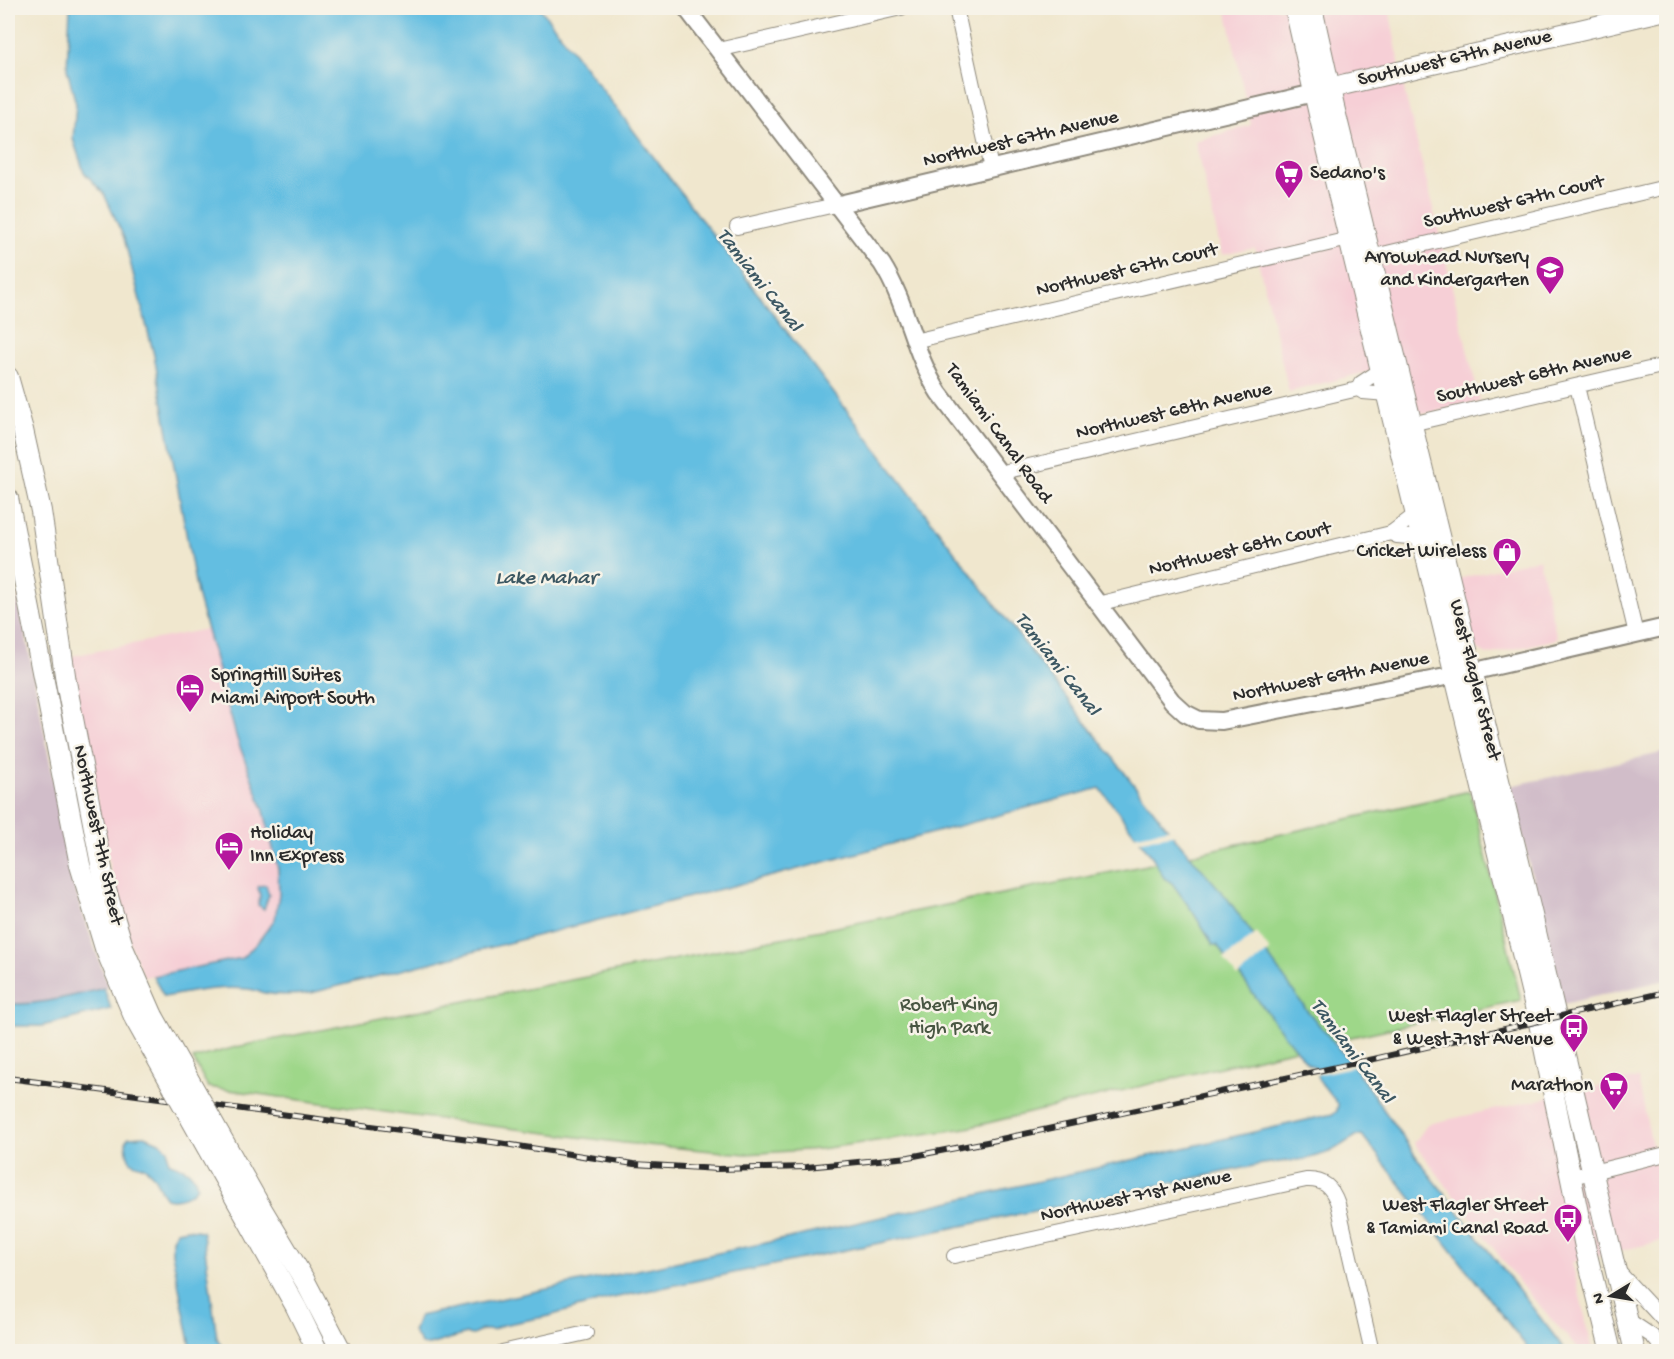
<svg xmlns="http://www.w3.org/2000/svg" width="1674" height="1359" viewBox="0 0 1674 1359" font-family="'Gochi Hand',sans-serif">
<style>
.built{fill:#f6cfd6}
.industrial{fill:#d1bdc9}
.green{fill:#9ed789;stroke:#64815a;stroke-width:1.5}
.water{fill:#63bee1;stroke:#477486;stroke-width:1.5}
.pier{fill:#f0e7ce}
.lines{fill:none;stroke-linecap:round;stroke-linejoin:round}
.minor-casing{stroke:#8e897c;stroke-width:16}
.tertiary-casing{stroke:#8e897c;stroke-width:20}
.secondary-casing{stroke:#8e897c;stroke-width:22}
.minor{stroke:#fff;stroke-width:14}
.tertiary{stroke:#fff;stroke-width:16}
.secondary{stroke:#fff;stroke-width:20}
.rail-casing{stroke:#2b2b2b;stroke-width:6}
.rail{stroke:#f7f3e8;stroke-width:4;stroke-dasharray:11;stroke-linecap:butt}
.secondary-bridge-casing{stroke:#8e897c;stroke-width:22;stroke-linecap:butt}
.secondary-bridge{stroke:#fff;stroke-width:20}
.labels{text-anchor:middle;dominant-baseline:central;stroke-width:5;stroke-linejoin:round;paint-order:stroke}
.street-label{font-size:20px;fill:#2b2b2b;stroke:#f7f3e8}
.poi-label{font-size:20px;fill:#2b2b2b;stroke:#f7f3e8;text-anchor:end}
.park-label{font-size:20px;fill:#485642;stroke:#f7f3e8}
.water-label{font-size:21px;font-style:italic;fill:#3c5762;stroke:#f7f3e8}
</style>
<rect width="100%" height="100%" fill="#f7f3e8"/>
<filter id="ink" filterUnits="userSpaceOnUse"><feTurbulence type="fractalNoise" baseFrequency=".0167" numOctaves="2"/><feDisplacementMap in="SourceGraphic" scale="12" xChannelSelector="R" yChannelSelector="G"/><feConvolveMatrix kernelMatrix="1 2 1 2 8 2 1 2 1" color-interpolation-filters="sRGB"/></filter>
<filter id="wash" filterUnits="userSpaceOnUse"><feTurbulence type="fractalNoise" baseFrequency=".008" numOctaves="4" result="noise"/><feDisplacementMap in="SourceGraphic" scale="24" xChannelSelector="R" yChannelSelector="G"/><feGaussianBlur stdDeviation="1.35" result="paint"/><feColorMatrix in="noise" values="0 0 0 0 0 0 0 0 0 0 0 0 0 0 0 0 0 1.4 0 .05"/><feComposite in="paint" operator="in"/></filter>
<g filter="url(#wash)">
<rect width="100%" height="100%" fill="#f0e7ce"/>
<g class="built">
<polygon points="1226,8 1389,8 1404,89 1480,402 1424,414 1417,412 1402,363 1289,392 1255,248 1222,255 1195,141 1251,125"/>
<polygon points="1539,559 1557,639 1487,655 1478,650 1471,642 1458,579"/>
<polygon points="207,629 237,739 264,811 273,847 279,882 278,907 275,919 267,931 242,958 144,977 132,949 116,897 73,680 72,656"/>
<polygon points="1638,1078 1666,1213 1666,1240 1572,1262 1593,1351 1580,1351 1522,1286 1414,1143 1428,1124"/>
</g>
<g class="industrial">
<polygon points="8,560 28,646 70,868 79,903 108,986 64,998 23,1005 8,1004"/>
<polygon points="1666,752 1666,980 1563,1004 1510,786"/>
</g>
<polygon class="green" points="1470,791 1521,1000 1283,1052 967,1128 820,1149 746,1154 624,1143 399,1114 208,1087 193,1059 236,1047 1142,866"/>
<g class="water">
<path d="M70 8H540L1038 661 1176 839 1227 898 1306 1009 1354 1067 1420 1162 1566 1351H1530L1362 1135 1356 1136 1330 1152 1306 1159 1263 1164 1170 1183 608 1299 549 1316 502 1325 493 1330H482L473 1335 466 1334 429 1345H422L413 1332 419 1316 799 1236 1333 1114 1337 1111 1338 1104 1318 1079 1315 1067 1308 1064 1284 1035 1217 945H1213L1193 912 1172 883 1164 878 1153 858 1100 788 776 875 311 993C296 995 280 996 265 993 258 992 253 989 247 989 219 986 191 992 164 997L153 976 242 958 257 943 275 919 279 894 278 869 264 811 237 739 197 594 154 355 124 238 104 194 84 172 73 139 76 104 67 69Z"/>
<polygon points="266,885 269,895 264,909 258,905 260,896 258,888 259,886"/>
<path d="M104 988 111 1009 42 1026H8V1004C40 1005 72 996 104 988Z"/>
<path d="M145 1136 159 1142 168 1149V1159L170 1163C183 1167 194 1171 197 1186 192 1196 177 1201 166 1198 159 1191 158 1181 152 1174 138 1156 127 1175 126 1140L129 1137Z"/>
<polygon points="187,1229 202,1231 203,1234 217,1338 222,1347 235,1351 193,1351 191,1347 172,1253 172,1239 177,1231"/>
</g>
<g class="pier">
<polygon points="1172,828 1176,834 1137,841 1133,836"/>
<polygon points="1257,933 1270,951 1237,977 1224,959"/>
<polygon points="1353,1061 1357,1066 1315,1075 1314,1070"/>
</g>
</g>
<g filter="url(#ink)">
<g class="lines">
<g class="minor-casing">
<g id="minor">
<polyline points="956,8 991,168"/>
<polyline points="718,50 901,8"/>
<polyline points="737,227 835,205"/>
<polyline points="1370,257 1666,187"/>
<polyline points="914,341 1349,239"/>
<polyline points="1577,386 1636,634"/>
<polyline points="1358,389 1361,383 1381,370"/>
<polyline points="1411,424 1666,365"/>
<polyline points="999,473 1358,389 1363,392 1387,394"/>
<polyline points="1391,533 1397,536 1421,538"/>
<polyline points="1097,604 1391,533 1416,514"/>
<polyline points="1572,1177 1666,1154"/>
<path d="M954 1256 1306 1180C1324 1179 1332 1187 1338 1204L1372 1352"/>
<polyline points="1615,1268 1666,1323"/>
<polyline points="1628,1320 1652,1336 1666,1352"/>
<polyline points="502,1352 586,1333"/>
</g>
</g>
<g class="tertiary-casing">
<g id="tertiary">
<path d="M686 8 882 264C908 305 913 353 939 393L1172 701 1185 713 1199 720 1222 721 1471 672 1666 627"/>
<polyline points="835,205 1314,93"/>
</g>
</g>
<g class="secondary-casing">
<g id="secondary">
<polyline points="1295,8 1321,123 1539,1023 1585,1247 1611,1352"/>
<polyline points="1312,8 1334,107 1532,915 1635,1352"/>
<polyline points="1317,92 1346,84 1666,10"/>
<polyline points="8,377 23,430 41,511 66,682 106,890 124,950 153,1016"/>
<polyline points="8,498 80,865 105,948 135,1019"/>
<polyline points="260,1206 305,1281 342,1352"/>
<polyline points="246,1217 296,1307 318,1352"/>
</g>
</g>
<use href="#minor" class="minor"/>
<use href="#tertiary" class="tertiary"/>
<use href="#secondary" class="secondary"/>
<g class="rail-casing">
<polyline id="rail" points="8,1078 492,1142 634,1164 718,1169 807,1167 909,1157 987,1142 1374,1059 1666,992"/>
</g>
<use href="#rail" class="rail"/>
<g class="secondary-bridge-casing">
<g id="secondary-bridge">
<polyline points="153,1016 260,1206"/>
<polyline points="135,1019 246,1217"/>
</g>
</g>
<use href="#secondary-bridge" class="secondary-bridge"/>
</g>
</g>
<defs>
<g id="supermarket-pin" transform="scale(1.5)"><path d="M0 17L-7.5 6A9.5 9.5 0 1 1 7.5 6Z" fill="#b5179e" stroke="#f7f3e8"/><path d="M-6-5.5h2.5l.6 2H6L4.5 2H-2.5L-4.4-4H-6ZM-1.5 3.2a1.3 1.3 0 1 0 .1 0ZM3 3.2a1.3 1.3 0 1 0 .1 0Z" fill="#fff"/></g>
<g id="school-pin" transform="scale(1.5)"><path d="M0 17L-7.5 6A9.5 9.5 0 1 1 7.5 6Z" fill="#b5179e" stroke="#f7f3e8"/><path d="M0-5L7-2L0 1L-7-2ZM-4 1L0 2.5L4 1V4Q0 6-4 4Z" fill="#fff"/></g>
<g id="shop-pin" transform="scale(1.5)"><path d="M0 17L-7.5 6A9.5 9.5 0 1 1 7.5 6Z" fill="#b5179e" stroke="#f7f3e8"/><path d="M-5-2.5h2.3a2.7 3.5 0 0 1 5.4 0H5L5.5 6h-11ZM-1.5-2.5h3a1.5 2.3 0 0 0-3 0Z" fill="#fff"/></g>
<g id="hotel-pin" transform="scale(1.5)"><path d="M0 17L-7.5 6A9.5 9.5 0 1 1 7.5 6Z" fill="#b5179e" stroke="#f7f3e8"/><path d="M-6-4.5h1.5V1H6V5H4.5V3h-9V5H-6ZM-4 0a1.8 1.8 0 1 1 3.6 0ZM.5 0V-2.5h3Q6-2.5 6 0Z" fill="#fff"/></g>
<g id="bus-pin" transform="scale(1.5)"><path d="M0 17L-7.5 6A9.5 9.5 0 1 1 7.5 6Z" fill="#b5179e" stroke="#f7f3e8"/><path d="M-5-6H5V4H4V6H2V4H-2V6H-4V4H-5ZM-3.5-4V0h7V-4ZM-3.5 1.2v1.5H-2V1.2ZM2 1.2v1.5H3.5V1.2Z" fill="#fff"/></g>
</defs>
<g fill-rule="evenodd">
<use href="#supermarket-pin" x="1289" y="174"/>
<use href="#school-pin" x="1550" y="270"/>
<use href="#shop-pin" x="1507" y="552"/>
<use href="#hotel-pin" x="190" y="688"/>
<use href="#hotel-pin" x="229" y="846"/>
<use href="#bus-pin" x="1574" y="1028"/>
<use href="#supermarket-pin" x="1614" y="1086"/>
<use href="#bus-pin" x="1568" y="1218"/>
</g>
<g class="labels">
<g class="street-label">
<text transform="translate(1455 59) rotate(-13)">Southwest 67th Avenue</text>
<text transform="translate(1021 140) rotate(-13)">Northwest 67th Avenue</text>
<text transform="translate(1514 203) rotate(-13)">Southwest 67th Court</text>
<text transform="translate(1127 271) rotate(-13)">Northwest 67th Court</text>
<text transform="translate(1534 376) rotate(-13)">Southwest 68th Avenue</text>
<text transform="translate(1174 412) rotate(-13)">Northwest 68th Avenue</text>
<text transform="translate(998 434) rotate(54)">Tamiami Canal Road</text>
<text transform="translate(1240 550) rotate(-13)">Northwest 68th Court</text>
<text transform="translate(1331 678) rotate(-11)">Northwest 69th Avenue</text>
<text transform="translate(1474 680) rotate(76)">West Flagler Street</text>
<text transform="translate(97 835) rotate(78)">Northwest 7th Street</text>
<text transform="translate(1136 1197) rotate(-12)">Northwest 71st Avenue</text>
</g>
<g class="poi-label">
<text x="1310" y="174" text-anchor="start">Sedano's</text>
<text x="1529" y="258">Arrowhead Nursery<tspan x="1529" dy="23">and Kindergarten</tspan></text>
<text x="1486" y="552">Cricket Wireless</text>
<text x="211" y="676" text-anchor="start">SpringHill Suites<tspan x="211" dy="23">Miami Airport South</tspan></text>
<text x="250" y="834" text-anchor="start">Holiday<tspan x="250" dy="23">Inn Express</tspan></text>
<text x="1553" y="1017">West Flagler Street<tspan x="1553" dy="23">&amp; West 71st Avenue</tspan></text>
<text x="1593" y="1086">Marathon</text>
<text x="1547" y="1206">West Flagler Street<tspan x="1547" dy="23">&amp; Tamiami Canal Road</tspan></text>
</g>
<g class="park-label">
<text x="949" y="1006">Robert King<tspan x="949" dy="23">High Park</tspan></text>
</g>
<g class="water-label">
<text transform="translate(758 281) rotate(52)">Tamiami Canal</text>
<text x="546" y="579">Lake Mahar</text>
<text transform="translate(1056 665) rotate(52)">Tamiami Canal</text>
<text transform="translate(1351 1052) rotate(53)">Tamiami Canal</text>
</g>
</g>
<rect width="1674" height="1359" fill="none" stroke="#f7f3e8" stroke-width="30"/>
<g transform="translate(1611 1296) rotate(259)" stroke="#f7f3e8" stroke-width="4.5" paint-order="stroke">
<path d="M0-4.5L10 22L0 15L-10 22Z" fill="#2b2b2b"/>
<text y="-9" font-size="16" font-weight="bold" text-anchor="middle" fill="#2b2b2b">N</text>
</g>
</svg>
